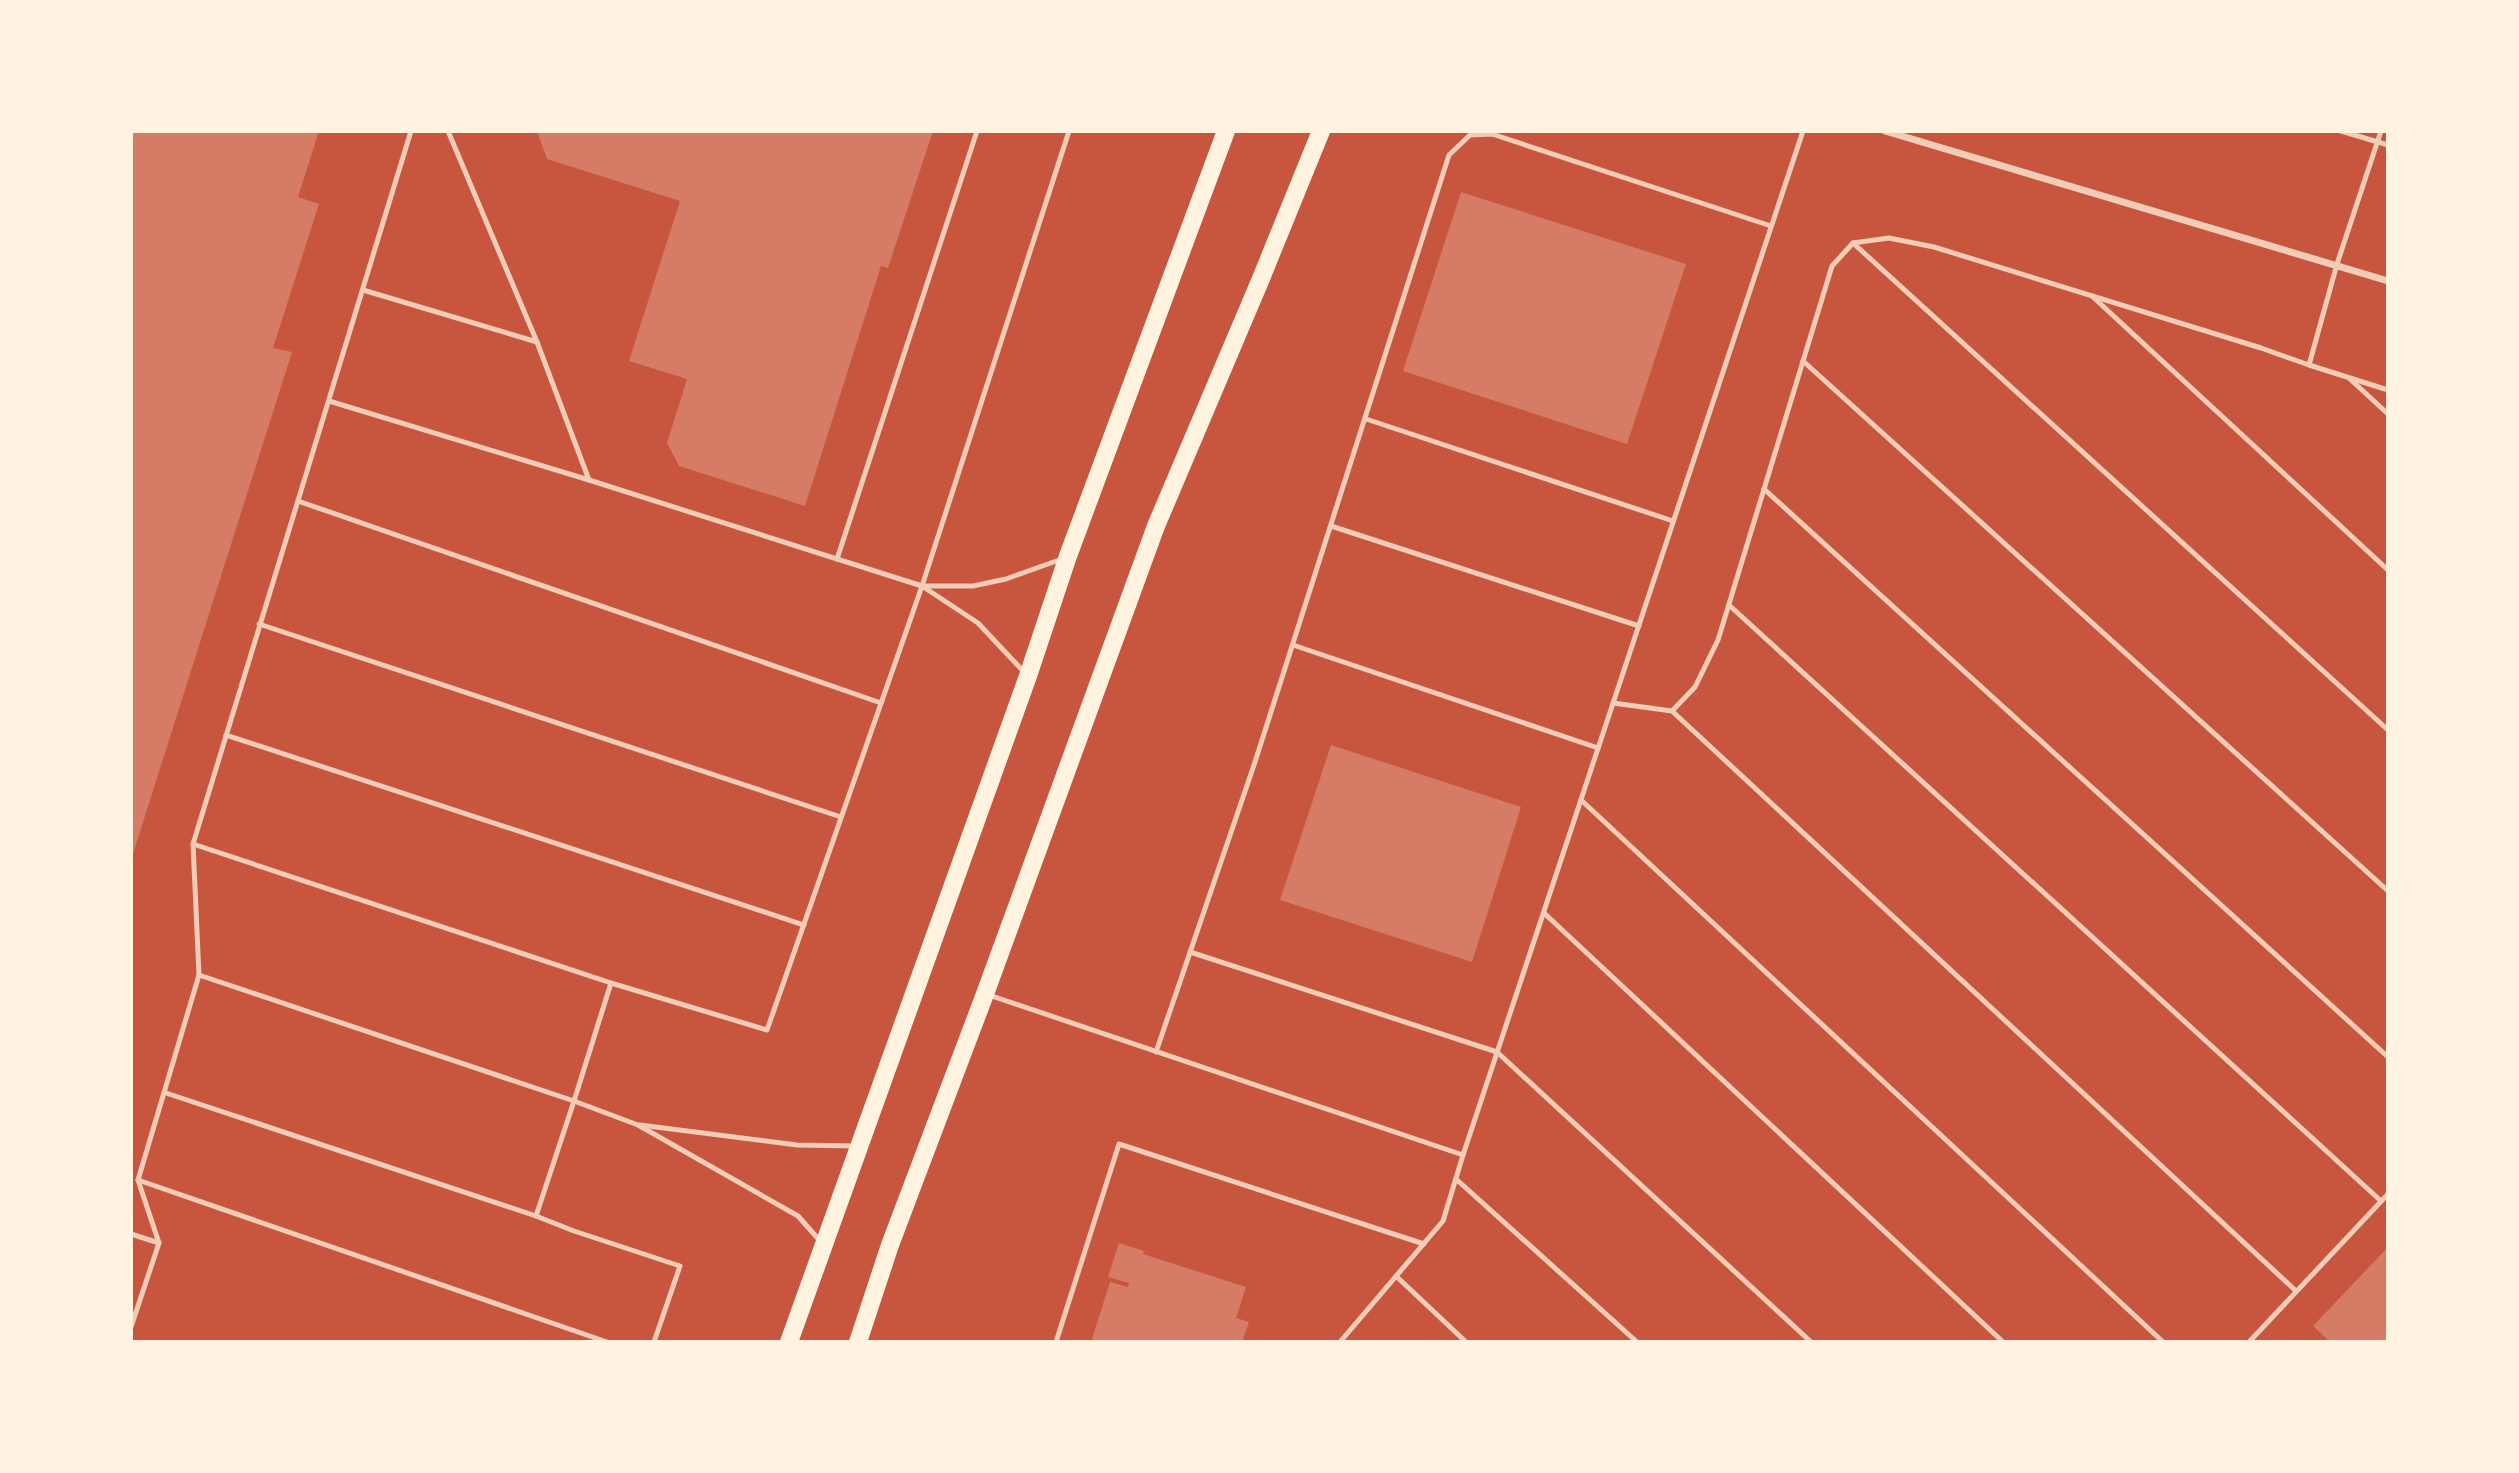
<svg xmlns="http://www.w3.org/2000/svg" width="2519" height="1473" viewBox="0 0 2519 1473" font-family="Poppins,sans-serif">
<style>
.building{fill:#d67c66}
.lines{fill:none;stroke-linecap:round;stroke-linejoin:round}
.service{stroke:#f1ccb7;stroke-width:5}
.minor{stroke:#f1ccb7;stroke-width:7}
.primary{stroke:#fff3e0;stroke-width:18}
</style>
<rect width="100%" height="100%" fill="#c8553d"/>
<g class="building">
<polygon points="131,131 319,131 298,197 319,204 273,348 292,352 132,857"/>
<polygon points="537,131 933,131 888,268 881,266 805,506 679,466 667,443 687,379 629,361 680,201 547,159"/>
<polygon points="1461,192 1686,264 1627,444 1403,371"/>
<polygon points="1331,745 1521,807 1472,962 1280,900"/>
<polygon points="1119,1243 1144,1251 1143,1254 1246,1287 1236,1318 1249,1322 1242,1342 1091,1342 1110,1282 1128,1287 1129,1283 1108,1277"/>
<polygon points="2388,1247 2388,1342 2330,1342 2313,1326"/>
</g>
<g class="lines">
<g class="service">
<polyline points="448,131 537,342 589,480 922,586 978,623 1025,673"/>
<polyline points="2341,131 2388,145"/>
<polyline points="1853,243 2388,730"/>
<polyline points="363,290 537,342"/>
<polyline points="2092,296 2388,570"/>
<polyline points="1803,361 2388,891"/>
<polyline points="2309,365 2388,390"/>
<polyline points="2349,378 2388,414"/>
<polyline points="329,401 589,480"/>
<polyline points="1366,419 1673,521"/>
<polyline points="1764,489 2388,1057"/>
<polyline points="298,501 881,703"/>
<polyline points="1331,526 1639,626"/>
<polyline points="837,559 977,131"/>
<polyline points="922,586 973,586 1006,579 1062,559"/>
<polyline points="1729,605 2381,1201"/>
<polyline points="259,624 841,817"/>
<polyline points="1293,645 1598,748"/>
<polyline points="1613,703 1672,711 1695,687 1718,640 1832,266 1853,243 1889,238 1934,247 2261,348 2309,365 2337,264 2381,131"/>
<polyline points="1672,711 2296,1291"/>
<polyline points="226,735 804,925"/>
<polyline points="1581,800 2163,1342"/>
<polyline points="193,844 611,983"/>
<polyline points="1544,913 2003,1342"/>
<polyline points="1190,952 1497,1052 1811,1342"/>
<polyline points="199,975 193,844 411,131"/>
<polyline points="989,995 1463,1155"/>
<polyline points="1156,1052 1254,765 1449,155 1470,135 1492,134 1771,226"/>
<polyline points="166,1093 536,1216"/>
<polyline points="640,1125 797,1145 857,1146"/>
<polyline points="1456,1179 1637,1342"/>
<polyline points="138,1180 607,1342"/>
<polyline points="131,1234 159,1243"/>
<polyline points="821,1242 798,1216 638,1125 574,1101 611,983 767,1030 922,586 1069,131"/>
<polyline points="1396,1276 1466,1342"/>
<polyline points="131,1327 159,1243 138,1180 199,975 574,1101 536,1216 574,1231 680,1266 654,1342"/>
<polyline points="1056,1342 1119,1144 1424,1244"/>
<polyline points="1340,1342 1443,1221 1463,1155 1803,131"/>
<polyline points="2249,1342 2388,1194"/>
</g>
<polyline class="minor" points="1885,131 2388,281"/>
<g class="primary">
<polyline points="789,1342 1028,676 1068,556 1226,131"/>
<polyline points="858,1342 890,1245 985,994 1156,526 1260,281 1321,131"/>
</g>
</g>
<rect width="2519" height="1473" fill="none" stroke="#fff3e0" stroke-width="266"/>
</svg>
